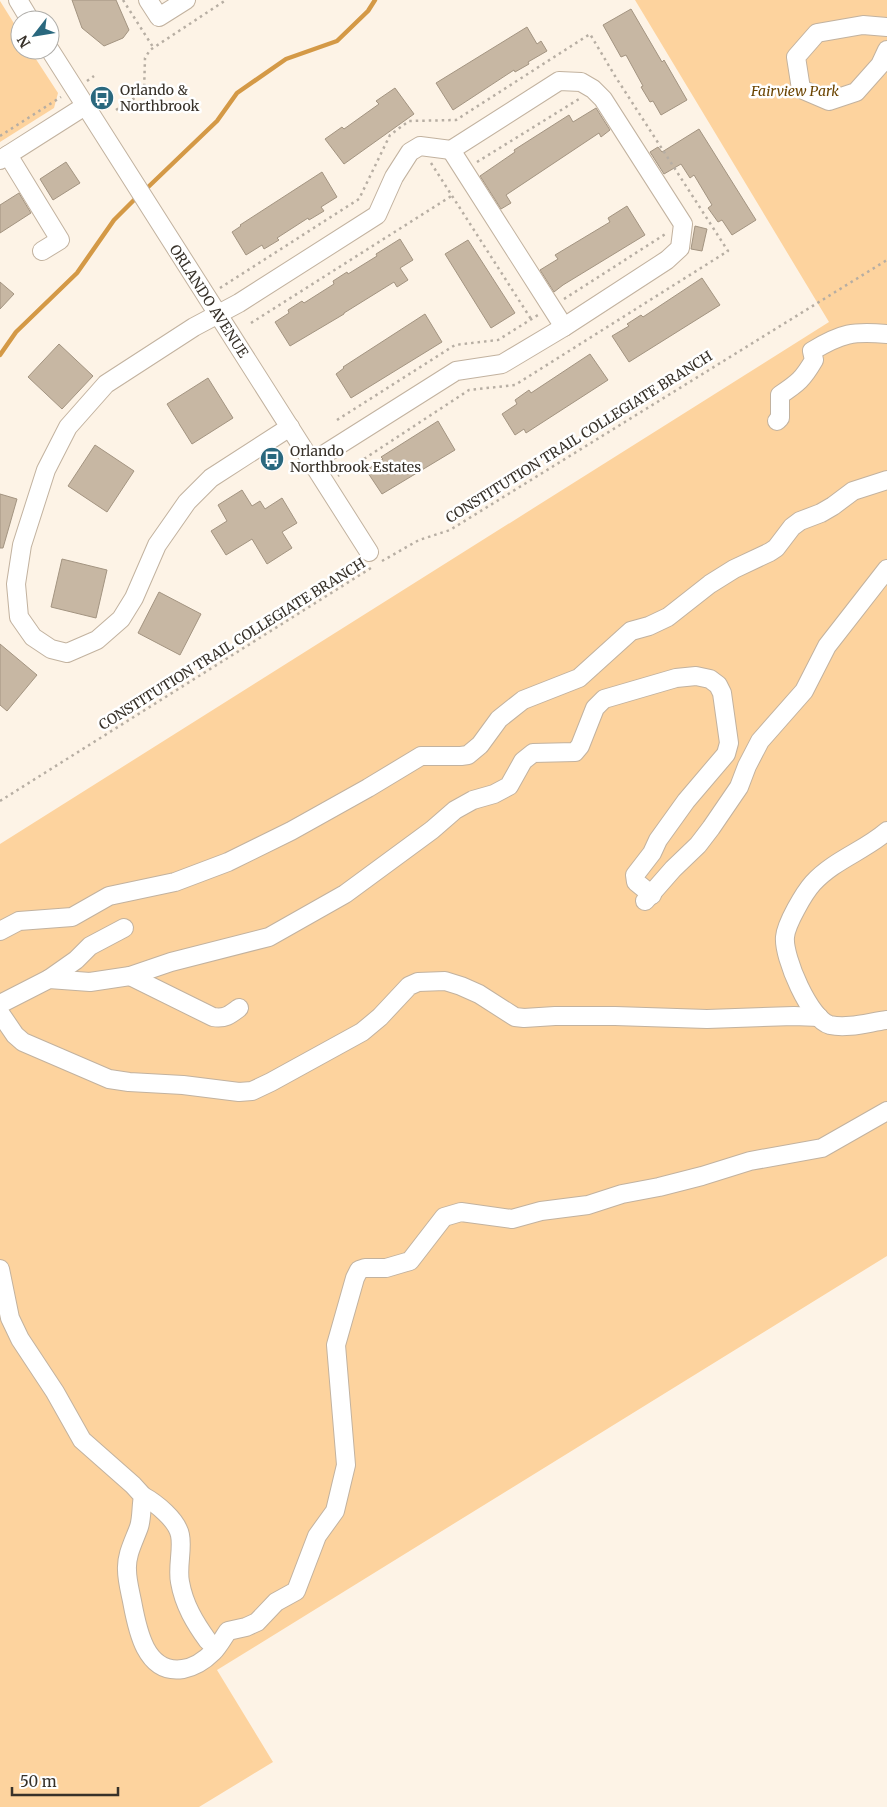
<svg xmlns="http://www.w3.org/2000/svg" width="887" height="1807" viewBox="0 0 887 1807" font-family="Merriweather,serif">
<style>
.green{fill:#fdd39e}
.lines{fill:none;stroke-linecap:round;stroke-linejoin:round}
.stream{stroke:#d49946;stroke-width:4.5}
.building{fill:#c7b7a3;stroke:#a39481}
.minor-casing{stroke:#c2b29f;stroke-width:20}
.path{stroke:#b7aea3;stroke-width:2.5;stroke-dasharray:2.5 4;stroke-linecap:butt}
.minor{stroke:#fff;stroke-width:18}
.labels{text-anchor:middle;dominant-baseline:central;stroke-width:5;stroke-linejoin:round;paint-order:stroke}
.poi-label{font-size:14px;fill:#373129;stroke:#fff;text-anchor:start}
.park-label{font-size:14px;font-style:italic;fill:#6b4400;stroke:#fff}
.street-label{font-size:14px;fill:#373129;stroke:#fff}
</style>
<rect width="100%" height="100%" fill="#fdf3e6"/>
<g class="green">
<polygon points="635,0 887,0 887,1256 217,1670 273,1762 199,1807 0,1807 0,844 829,322"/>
<polygon points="0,1 20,33 20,50 30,50 58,93 54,108 0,142"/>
</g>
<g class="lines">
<g class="stream">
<polyline points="144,191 217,121 237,93 286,59 337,41 368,11 375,0"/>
<polyline points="0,355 16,332 77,273 114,220 138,196"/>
</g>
</g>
<g class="building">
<polygon points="72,0 116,0 129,30 123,38 104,46 82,28"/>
<polygon points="631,9 662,62 664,60 687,100 661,115 653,101 650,102 641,87 643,86 626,55 621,57 603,25"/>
<polygon points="527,27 537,44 541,41 547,51 528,62 529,64 515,72 514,70 453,110 436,83"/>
<polygon points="395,88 414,114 344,164 325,139 342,127 344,129 379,104 376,101"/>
<polygon points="596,108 610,130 601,137 599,133 506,195 511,203 501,209 480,176 515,152 514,150 569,115 573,122"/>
<polygon points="699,129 756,220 732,235 722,220 718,222 708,208 712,205 694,175 690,178 681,164 664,174 650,152 658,147 662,152"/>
<polygon points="66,162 80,183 53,200 40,179"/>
<polygon points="322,172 337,197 321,207 324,211 309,220 308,218 277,238 279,240 264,249 262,245 246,255 232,232 241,226 240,225"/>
<polygon points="19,193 31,213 0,233 0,205"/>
<polygon points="627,206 645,235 563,285 554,292 540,270 558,259 555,255 610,222 608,218"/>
<polygon points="695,226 707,229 702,251 691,249"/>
<polygon points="400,239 413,260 400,268 408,280 397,287 394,282 344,313 344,314 290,346 275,322 289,313 288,310 302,301 304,303 334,284 333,281 347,272 348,274 377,256 376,254"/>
<polygon points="468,240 515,313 491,328 445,254"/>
<polygon points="702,278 720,305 629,362 612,336 629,326 627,324 641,315 643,317"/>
<polygon points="0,282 14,294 0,309"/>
<polygon points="425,314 442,342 351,398 336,374 344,368 343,367"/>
<polygon points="59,344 93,376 62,409 28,377"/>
<polygon points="590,354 608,380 526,433 524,429 515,435 502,414 517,404 515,400 529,390 531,393"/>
<polygon points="208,378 233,418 192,444 167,404"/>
<polygon points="438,421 455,450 382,494 366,470 383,459 381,457"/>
<polygon points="95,445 134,471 107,512 68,486"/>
<polygon points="242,490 252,506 260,501 265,509 282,498 297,523 282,532 292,548 267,564 252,539 226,555 211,531 227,521 218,505"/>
<polygon points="0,494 17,499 3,548 0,548"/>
<polygon points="62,559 107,570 96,618 51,607"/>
<polygon points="159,592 201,614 180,655 138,633"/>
<polygon points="0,644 37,675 7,711 0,705"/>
</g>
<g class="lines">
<g class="minor-casing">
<g id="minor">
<polyline points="18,0 30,20"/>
<polyline points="148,0 159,17 186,0"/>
<polyline points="887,27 863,25 817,33 796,57 801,89 829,101 856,92 880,65 887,50"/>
<polyline points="50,50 369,552"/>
<polyline points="451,150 564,327"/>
<polyline points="8,155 60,240 42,251"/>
<polyline points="0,160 85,106"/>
<path d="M777 421 780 418V395C798 383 803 379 814 360L812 351C842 333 853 331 887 334"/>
<polyline points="290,427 211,478 187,502 157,545 134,598 121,619 97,640 67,653 51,649 33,637 19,617 16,584 22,545 46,470 68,427 106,384 194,327 239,303 377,215 394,177 410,152 420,146 451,150 559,81 581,82 593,89 603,99 683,224 680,248 667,260 564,327 502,364 456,371 312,462"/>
<path d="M887 831C864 851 834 860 813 883 804 893 786 924 785 937 783 957 810 1020 830 1025 848 1029 870 1022 887 1020"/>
<polyline points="645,901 673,869 698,845 711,828 739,787 747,766 760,741 804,691 827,646 887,569"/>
<polyline points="0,931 19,921 72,917 109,896 175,882 228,862 291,831 368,788 421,756 461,756 468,755 480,745 499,719 523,700 579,678 631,631 649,626 668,617 710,584 734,569 770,552 776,548 792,527 800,521 821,513 833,506 853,491 887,480"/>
<path d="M130 976 213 1017C225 1019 230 1015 239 1008"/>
<polyline points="49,979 76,960 90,946 124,928"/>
<polyline points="0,1004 49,979 90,982 130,976 171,962 269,937 345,894 432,830 455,810 473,800 494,794 509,786 523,761 533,753 575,752 580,746 595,708 604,699 676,678 696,676 710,679 718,685 722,693 729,743 726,754 686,801 658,840 652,853 635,875 636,882 652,895"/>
<polyline points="0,1013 15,1035 23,1042 109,1079 129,1082 183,1085 239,1092 252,1091 271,1082 362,1032 380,1017 409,986 418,982 445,981 461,986 479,994 515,1017 524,1018 555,1016 615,1016 707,1019 794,1016 819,1017"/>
<path d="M0 1269 10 1318 20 1339 55 1392 82 1440 133 1485 143 1496C141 1506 142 1518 139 1527 134 1541 126 1555 127 1570 127 1580 130 1591 132 1601 137 1628 145 1675 183 1669 195 1667 204 1661 213 1652 219 1646 223 1638 228 1631L246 1627 257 1622 276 1602 296 1591 317 1536 335 1511 346 1465 336 1345 355 1278 359 1270 365 1268H386L410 1261 444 1217 461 1212 512 1219 541 1211 588 1205 622 1194 659 1187 702 1176 750 1161 822 1148 887 1111"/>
<path d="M143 1496C156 1503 177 1520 180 1535 183 1549 177 1567 180 1582 184 1605 195 1623 208 1641"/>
</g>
</g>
<g class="path">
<polyline points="123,0 153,47"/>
<polyline points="87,81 94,76"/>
<polyline points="116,110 144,92 145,58 150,50 226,0"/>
<polyline points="0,136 61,97"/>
<polyline points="477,162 579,99"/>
<polyline points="431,163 531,319"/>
<polyline points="220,288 359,199 390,135 409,121 456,120 590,34 615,76 728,251 515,385 469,390 338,476"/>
<polyline points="564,299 667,233"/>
<polyline points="251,323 453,195"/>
<polyline points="337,420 455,345 498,340 538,315"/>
<polyline points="382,561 419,540 450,530 887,260"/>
<polyline points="0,801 371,568"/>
</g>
<use href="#minor" class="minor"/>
</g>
<defs>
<g id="bus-disc" transform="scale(1.25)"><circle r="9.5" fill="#2a687e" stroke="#fff"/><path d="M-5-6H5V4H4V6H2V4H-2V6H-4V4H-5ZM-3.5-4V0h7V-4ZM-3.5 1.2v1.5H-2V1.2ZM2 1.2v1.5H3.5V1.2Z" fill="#fff"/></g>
</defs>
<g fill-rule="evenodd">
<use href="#bus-disc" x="102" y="98"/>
<use href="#bus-disc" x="272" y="459"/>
</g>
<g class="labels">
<g class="poi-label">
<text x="120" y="90">Orlando &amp;<tspan x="120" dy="16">Northbrook</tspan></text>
<text x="290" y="451">Orlando<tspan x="290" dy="16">Northbrook Estates</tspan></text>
</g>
<g class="park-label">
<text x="795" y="91">Fairview Park</text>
</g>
<g class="street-label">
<text transform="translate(209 301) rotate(57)">ORLANDO AVENUE</text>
<text transform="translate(579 437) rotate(-32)">CONSTITUTION TRAIL COLLEGIATE BRANCH</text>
<text transform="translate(232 644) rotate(-32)">CONSTITUTION TRAIL COLLEGIATE BRANCH</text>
</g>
</g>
<g transform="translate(35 35) rotate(239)"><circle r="24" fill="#ffffff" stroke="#afada9"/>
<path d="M0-4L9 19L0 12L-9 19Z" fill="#2a687e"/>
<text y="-8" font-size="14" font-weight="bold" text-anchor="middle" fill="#373129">N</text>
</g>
<path d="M12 1787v8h106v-8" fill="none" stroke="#373129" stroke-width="2.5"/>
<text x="20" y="1787" font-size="15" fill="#373129" stroke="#ffffff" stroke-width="4" paint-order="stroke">50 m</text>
</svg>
